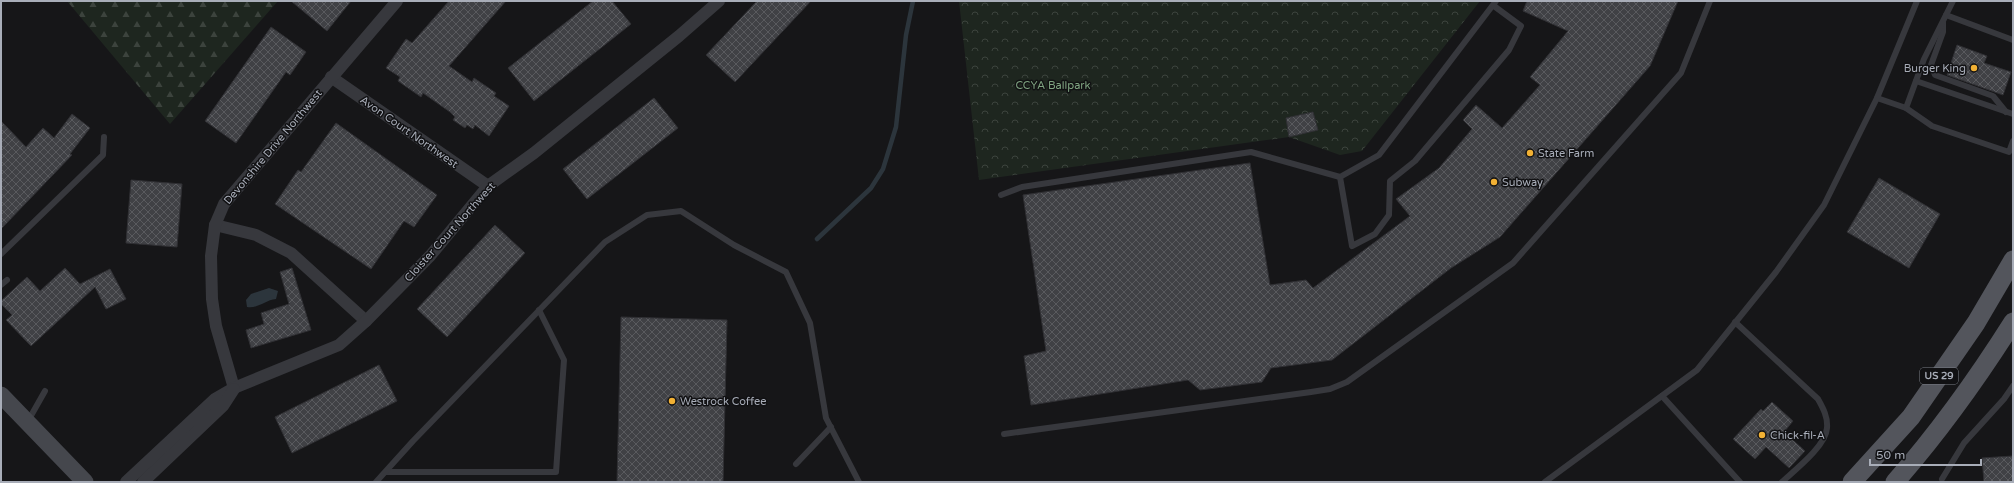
<svg xmlns="http://www.w3.org/2000/svg" width="2014" height="483" viewBox="0 0 2014 483" font-family="'Varela Round',sans-serif">
<style>
.forest{fill:url(#forest-firs)}
.park{fill:url(#park-crowns)}
.water{fill:#2c353c}
.lines{fill:none;stroke-linecap:round;stroke-linejoin:round}
.stream{stroke:#2c353c;stroke-width:4.5}
.building{fill:url(#building-cross-hatch);stroke:#303034}
.service{stroke:#37383d;stroke-width:6}
.minor{stroke:#37383d;stroke-width:12}
.secondary{stroke:#45474d;stroke-width:17}
.primary{stroke:#53555c;stroke-width:19}
.poi-dot{fill:#f2b134;stroke:#111113;stroke-width:1.5}
.labels{text-anchor:middle;dominant-baseline:central;stroke-width:3;stroke-linejoin:round;paint-order:stroke}
.shield{fill:#111113;stroke:#7b7e86;stroke-width:1}
.shield-label{font-size:10px;font-weight:bold;fill:#a8adb8}
.poi-label{font-size:11px;fill:#a8adb8;stroke:#111113;text-anchor:start}
.park-label{font-size:11px;fill:#7fa381;stroke:#111113}
.street-label{font-size:11px;fill:#a8adb8;stroke:#111113}
</style>
<defs>
<pattern id="forest-firs" width="22" height="20" patternUnits="userSpaceOnUse"><rect width="22" height="20" fill="#1e261f"/><path d="M5 1l3.5 6h-7zM16 11l3.5 6h-7z" fill="#3c433d"/></pattern>
<pattern id="park-crowns" width="20" height="18" patternUnits="userSpaceOnUse"><rect width="20" height="18" fill="#1e261f"/><path d="M2 6a3 3 0 1 1 6 0M12 15a3 3 0 1 1 6 0" fill="none" stroke="#3c433d"/></pattern>
<pattern id="building-cross-hatch" width="8" height="8" patternUnits="userSpaceOnUse"><rect width="8" height="8" fill="#404145"/><path d="M0 0l8 8M0 8l8-8" fill="none" stroke="#595a5e"/></pattern>
</defs>
<rect width="100%" height="100%" fill="#161618"/>
<polygon class="forest" points="67,1 278,1 170,124"/>
<polygon class="park" points="959,1 1480,1 1362,151 1340,155 1289,137 979,180"/>
<path class="water" d="M269 288 278 291 276 299C265 300 258 309 247 307L246 300 251 294Z"/>
<g class="lines">
<polyline class="stream" points="817,239 871,188 883,169 896,127 906,35 913,1"/>
</g>
<g class="building">
<polygon points="291,1 351,1 327,31"/>
<polygon points="449,1 506,1 449,66 472,82 474,78 496,93 494,96 509,106 489,136 475,125 473,129 467,125 465,128 453,120 455,117 450,112 423,93 421,97 398,81 400,77 386,68 406,39 412,43"/>
<polygon points="593,1 612,1 631,24 534,101 508,68"/>
<polygon points="757,1 811,1 735,82 706,55"/>
<polygon points="1527,1 1678,1 1650,66 1500,237 1451,268 1332,360 1271,368 1262,382 1200,390 1188,380 1031,405 1024,356 1046,351 1023,195 1250,163 1270,285 1306,280 1313,288 1410,216 1396,199 1439,168 1472,129 1463,120 1476,105 1502,128 1540,85 1530,77 1568,31 1523,11"/>
<polygon points="271,27 306,52 290,75 286,72 236,143 205,121"/>
<polygon points="1957,45 1987,56 1984,63 2011,72 2003,95 1947,75"/>
<polygon points="654,98 678,128 587,199 563,169"/>
<polygon points="1313,112 1318,130 1289,137 1286,118"/>
<polygon points="72,114 90,128 70,154 72,155 1,229 1,121 26,147 43,128 54,138"/>
<polygon points="336,123 437,195 414,227 404,221 371,269 275,204 298,170 301,172"/>
<polygon points="1879,178 1940,214 1909,268 1847,232"/>
<polygon points="131,180 182,184 177,247 126,243"/>
<polygon points="495,225 525,253 447,337 417,309"/>
<polygon points="65,268 80,284 110,269 126,299 106,309 95,287 31,346 6,320 12,315 1,304 1,301 27,277 40,291"/>
<polygon points="292,268 311,330 251,348 246,330 264,324 261,313 289,304 280,272"/>
<polygon points="621,317 727,320 723,482 617,482"/>
<polygon points="379,365 397,401 292,453 275,417"/>
<polygon points="1772,402 1793,421 1784,432 1805,451 1789,468 1766,447 1755,459 1733,439 1761,409 1763,411"/>
<polygon points="2013,456 2013,482 1984,482 1982,458"/>
</g>
<g class="lines">
<g class="service">
<polyline points="1494,6 1521,26 1509,50 1415,161 1390,181 1389,215 1375,234 1352,246 1340,177 1379,155 1496,1"/>
<polyline points="1946,15 2013,40"/>
<polyline points="1943,22 1943,32 1931,65 1935,75 1993,96 2006,112"/>
<polyline points="1916,81 2013,114"/>
<polyline points="1877,98 1906,108 1932,126 2009,152 2013,141"/>
<polyline points="1906,108 1924,59 1953,1"/>
<polyline points="1001,195 1022,187 1251,152 1340,177"/>
<polyline points="1,254 103,155 104,137"/>
<polyline points="1,285 7,280"/>
<path d="M1735 322 1818 399C1823 408 1828 417 1827 428 1826 446 1795 470 1782 482"/>
<polyline points="1662,396 1740,482"/>
<polyline points="28,421 45,391"/>
<polyline points="1004,434 1311,392 1330,389 1347,382 1513,263 1681,73 1710,1"/>
<polyline points="796,464 831,427"/>
<polyline points="386,472 556,472 564,360 539,310"/>
<polyline points="1942,479 1964,443 2004,399 2013,386"/>
<polyline points="376,482 413,441 605,242 647,215 681,211 734,245 786,272 810,323 826,418 859,482"/>
<polyline points="1545,482 1697,370 1776,272 1824,205 1877,98 1917,1"/>
</g>
<g class="minor">
<polyline points="331,77 488,186"/>
<polyline points="215,225 256,235 291,253 366,321"/>
<polyline points="234,388 216,326 212,299 211,256 215,225 224,204 397,1"/>
<polyline points="126,482 215,399 234,388 339,345 366,321 430,256 488,186 534,153 679,36 719,1"/>
<polyline points="143,482 223,406 234,389"/>
</g>
<polyline class="secondary" points="1,395 85,482"/>
<g class="primary">
<polyline points="1852,482 1911,417 1976,323 2013,260"/>
<path d="M1895 482C1939 432 1977 379 2013 322"/>
</g>
</g>
<g class="poi-dot">
<circle cx="1974" cy="68" r="4"/>
<circle cx="1530" cy="153" r="4"/>
<circle cx="1494" cy="182" r="4"/>
<circle cx="672" cy="401" r="4"/>
<circle cx="1762" cy="435" r="4"/>
</g>
<g class="labels">
<rect class="shield" x="1920" y="368" width="38" height="16" rx="3"/>
<g class="shield-label">
<text x="1939" y="376">US 29</text>
</g>
<g class="poi-label">
<text x="1966" y="68" text-anchor="end">Burger King</text>
<text x="1538" y="153">State Farm</text>
<text x="1502" y="182">Subway</text>
<text x="680" y="401">Westrock Coffee</text>
<text x="1770" y="435">Chick-fil-A</text>
</g>
<g class="park-label">
<text x="1053" y="85">CCYA Ballpark</text>
</g>
<g class="street-label">
<text transform="translate(409 132) rotate(35)">Avon Court Northwest</text>
<text transform="translate(273 147) rotate(-50)">Devonshire Drive Northwest</text>
<text transform="translate(450 232) rotate(-48)">Cloister Court Northwest</text>
</g>
</g>
<rect width="2014" height="483" fill="none" stroke="#a8adb8" stroke-width="4"/>
<path d="M1870 459v6h111v-6" fill="none" stroke="#a8adb8" stroke-width="2"/>
<text x="1876" y="459" font-size="12" fill="#a8adb8" stroke="#111113" stroke-width="3" paint-order="stroke">50 m</text>
</svg>
